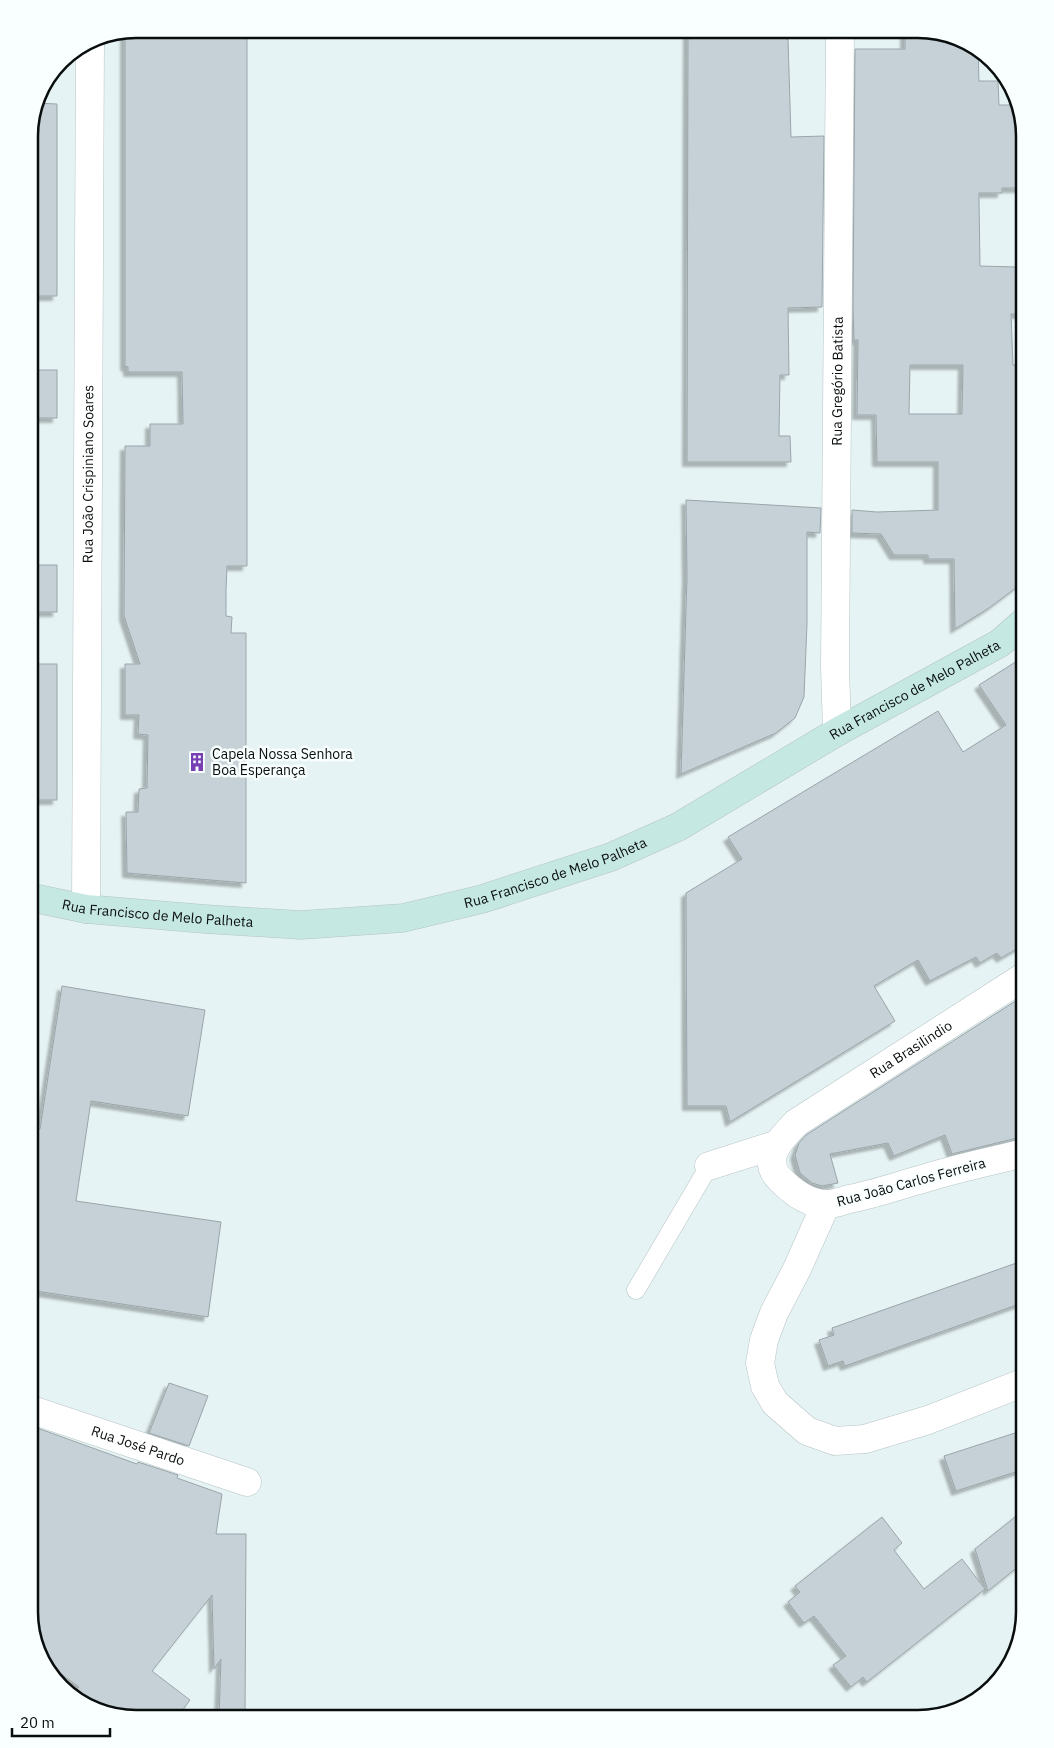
<svg xmlns="http://www.w3.org/2000/svg" width="1054" height="1748" viewBox="0 0 1054 1748" font-family="'IBM Plex Sans',sans-serif">
<style>
.building{fill:#c5d1d6;stroke:#9aa5aa;fill-rule:evenodd;filter:url(#shadow)}
.lines{fill:none;stroke-linecap:round;stroke-linejoin:round}
.service-casing{stroke:#b6c3c4;stroke-width:19}
.minor-casing{stroke:#b6c3c4;stroke-width:29}
.tertiary-casing{stroke:#b6c3c4;stroke-width:29}
.secondary-casing{stroke:#b6c3c4;stroke-width:29}
.service{stroke:#fff;stroke-width:18}
.minor{stroke:#fff;stroke-width:28}
.tertiary{stroke:#fff;stroke-width:28}
.secondary{stroke:#c5e8e3;stroke-width:28}
.labels{text-anchor:middle;dominant-baseline:central;stroke-width:5;stroke-linejoin:round;paint-order:stroke}
.street-label{font-size:14px;fill:#090d0d;stroke:#f9ffff}
.poi-label{font-size:14px;fill:#090d0d;stroke:#f9ffff;text-anchor:start}
.rim{fill:none;stroke:#090d0d;stroke-width:2.5}
</style>
<defs>
<filter id="shadow"><feDropShadow dx="-4.5" dy="4.5" stdDeviation="1" flood-color="#0004"/></filter>
</defs>
<rect width="100%" height="100%" fill="#e6f3f4"/>
<g class="building">
<polygon points="688,29 786,29 786,39 788,39 791,137 824,136 822,307 788,308 789,375 780,375 779,436 790,436 791,462 687,462"/>
<path d="M905 29H926L978 47 979 81H998L999 105H1015V127H1023L1025 135V188H1002V193H979V199L980 266 1017 267 1016 273H1025V314H1011L1013 365H1022L1023 389H1025V498L1016 496V558L1025 561V577L1017 587 989 608 955 629 954 559H928V555H894L881 534 852 533V510L877 512 938 510V462H877L876 415H857L858 340H854L853 306 855 49H905ZM910 365H963L962 414H909Z"/>
<polygon points="125,31 247,31 247,566 227,566 226,591 226,616 232,617 231,633 246,633 246,883 127,873 126,812 138,812 139,789 147,788 148,735 138,734 139,715 125,715 125,664 140,664 124,616 125,446 150,446 150,424 183,424 182,372 128,372 128,367 125,366"/>
<polygon points="36,103 57,104 57,296 29,296 29,129"/>
<rect x="29" y="370" width="28" height="48"/>
<polygon points="686,500 821,508 820,533 807,532 807,624 804,697 795,718 776,733 681,774 687,577"/>
<rect x="29" y="565" width="28" height="47"/>
<polygon points="1025,656 1025,944 1001,958 997,953 980,963 976,957 930,981 918,960 874,986 895,1021 730,1122 726,1106 687,1106 686,893 742,859 728,837 938,711 963,752 1006,725 979,685"/>
<rect x="29" y="664" width="28" height="136"/>
<polygon points="62,986 205,1010 188,1116 91,1101 76,1201 221,1222 208,1317 29,1290 29,1127 40,1129"/>
<polygon points="1025,995 1025,1136 952,1154 945,1135 894,1156 888,1143 830,1154 838,1183 822,1186 812,1183 800,1173 795,1155 799,1143 806,1135"/>
<polygon points="1025,1260 1025,1302 845,1366 843,1361 828,1366 819,1340 834,1335 832,1328"/>
<polygon points="169,1383 208,1396 189,1446 149,1433"/>
<polygon points="29,1425 137,1464 138,1462 178,1475 177,1478 222,1494 216,1534 246,1534 245,1719 219,1719 221,1659 214,1669 212,1595 152,1671 190,1700 176,1719 129,1719 76,1701 72,1696 79,1687 39,1658 29,1613"/>
<polygon points="1015,1433 1025,1464 1025,1469 956,1491 944,1456"/>
<polygon points="1025,1509 1025,1561 988,1591 975,1549"/>
<polygon points="882,1517 902,1543 894,1550 924,1589 962,1559 985,1589 867,1682 863,1677 851,1687 833,1665 846,1656 814,1616 804,1623 788,1602 800,1592 795,1586"/>
</g>
<g class="lines">
<g class="service-casing">
<polyline id="service" points="636,1290 709,1166"/>
</g>
<g class="minor-casing">
<g id="minor">
<path id="s1" d="M837 732 835 666 840 29"/>
<path id="s2" d="M1025 1153C992 1161 958 1168 926 1178 900 1185 875 1194 849 1199 842 1201 834 1204 827 1204 808 1204 790 1190 778 1177 761 1157 783 1137 796 1123L1025 976"/>
<polyline points="709,1166 778,1144"/>
<polyline points="826,1204 797,1269 774,1313 764,1340 760,1363 765,1386 775,1403 807,1431 835,1441 865,1439 928,1420 1025,1382"/>
<path id="s3" d="M29 1409 247 1482"/>
</g>
</g>
<g class="tertiary-casing">
<g id="tertiary">
<path id="s4" d="M86 909 90 40"/>
</g>
</g>
<g class="secondary-casing">
<g id="secondary">
<path id="s5" d="M29 897 86 909 205 919 301 925 403 918 482 899 611 857 678 827 837 732 1000 643 1025 621"/>
</g>
</g>
<use href="#service" class="service"/>
<use href="#minor" class="minor"/>
<use href="#tertiary" class="tertiary"/>
<use href="#secondary" class="secondary"/>
</g>
<defs>
<g id="building-bare" transform="scale(1.5)"><path d="M-4-6H4V6H1V3H-1V6H-4ZM-2.5-4.3h1.7v1.8h-1.7ZM.8-4.3h1.7v1.8H.8ZM-2.5-1h1.7V.8h-1.7ZM.8-1h1.7V.8H.8Z" fill="#783eb4" stroke="#f9ffff" stroke-width="2.5" paint-order="stroke"/></g>
</defs>
<g fill-rule="evenodd">
<use href="#building-bare" x="197" y="762"/>
</g>
<g class="labels">
<g class="street-label">
<text stroke="none"><textPath href="#s1" startOffset="351">Rua Gregório Batista</textPath></text>
<text stroke="none"><textPath href="#s4" startOffset="435">Rua João Crispiniano Soares</textPath></text>
<text stroke="none"><textPath href="#s5" startOffset="940">Rua Francisco de Melo Palheta</textPath></text>
<text stroke="none"><textPath href="#s5" startOffset="535">Rua Francisco de Melo Palheta</textPath></text>
<text stroke="none"><textPath href="#s5" startOffset="130">Rua Francisco de Melo Palheta</textPath></text>
<text stroke="none"><textPath href="#s2" startOffset="462">Rua Brasilindio</textPath></text>
<text transform="translate(911 1182) rotate(-15)">Rua João Carlos Ferreira</text>
<text stroke="none"><textPath href="#s3" startOffset="115">Rua José Pardo</textPath></text>
</g>
<g class="poi-label">
<text x="212" y="754">Capela Nossa Senhora<tspan x="212" dy="16">Boa Esperança</tspan></text>
</g>
</g>
<path d="M0 0H1054V1748H0ZM136 38H918A98 98 0 0 1 1016 136V1612A98 98 0 0 1 918 1710H136A98 98 0 0 1 38 1612V136A98 98 0 0 1 136 38Z" fill="#f9ffff" fill-rule="evenodd"/>
<path class="rim" d="M136 38H918A98 98 0 0 1 1016 136V1612A98 98 0 0 1 918 1710H136A98 98 0 0 1 38 1612V136A98 98 0 0 1 136 38Z"/>
<path d="M12 1728v8h98v-8" fill="none" stroke="#090d0d" stroke-width="2.5"/>
<text x="20" y="1728" font-size="15" fill="#090d0d" stroke="#f9ffff" stroke-width="4" paint-order="stroke">20 m</text>
</svg>
